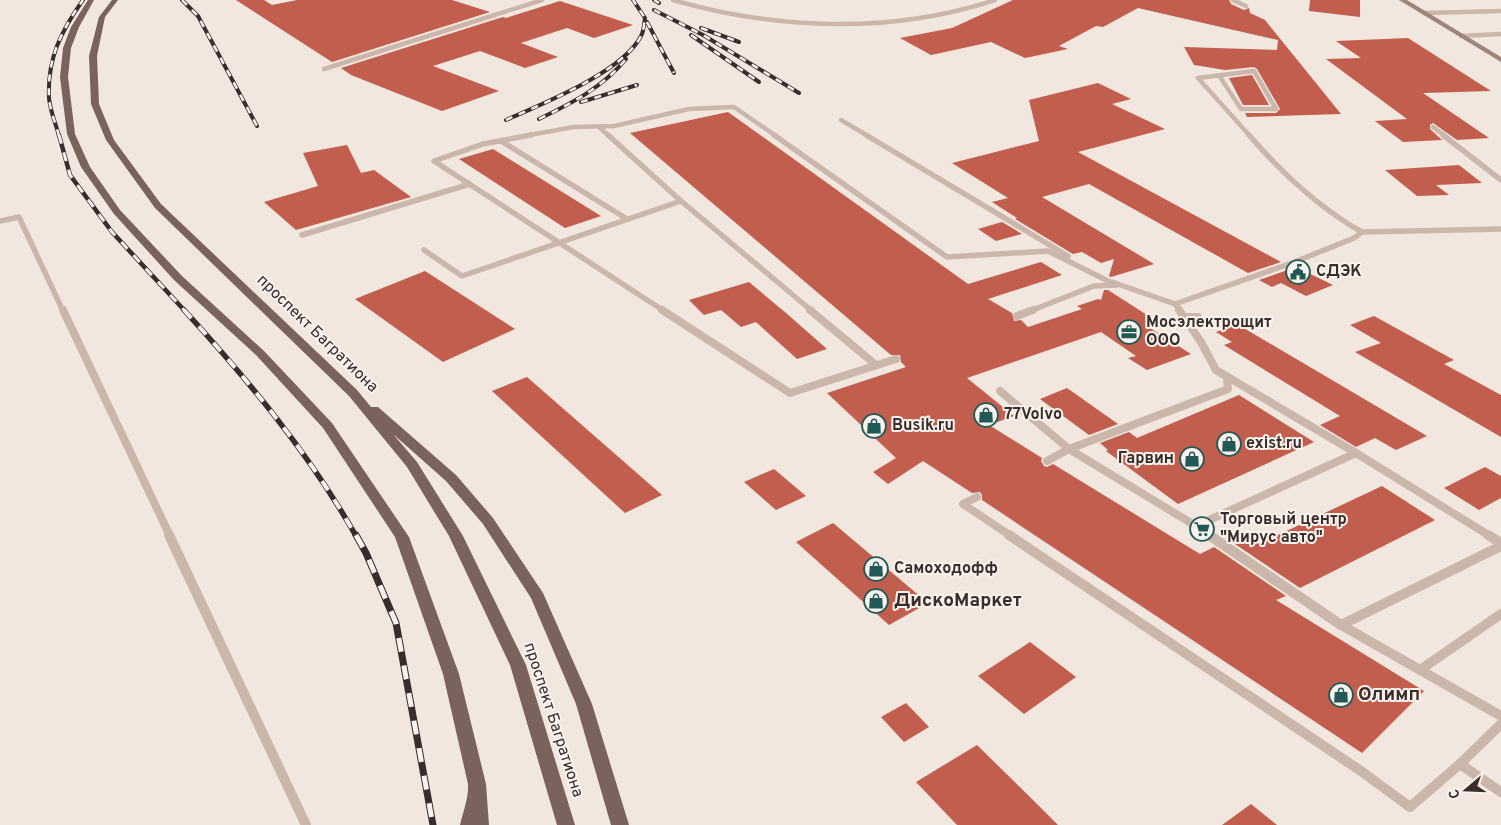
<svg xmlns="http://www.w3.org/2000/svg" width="1501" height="825" viewBox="0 0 1501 825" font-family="Overpass,sans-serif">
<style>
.building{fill:#c25e4e}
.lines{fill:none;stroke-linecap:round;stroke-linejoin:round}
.lane-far3{stroke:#cab6ab;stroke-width:4.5}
.lane-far2{stroke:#cab6ab;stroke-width:5.5}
.lane-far1{stroke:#cab6ab;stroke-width:8}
.lane{stroke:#cab6ab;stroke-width:10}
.secondary{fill:#9e857c;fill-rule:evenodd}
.primary{fill:#79635c;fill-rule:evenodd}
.rail-far3-casing{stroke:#382d2a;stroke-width:4}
.rail-far2-casing{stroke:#382d2a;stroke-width:4.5}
.rail-far1-casing{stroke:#382d2a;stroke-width:5.5}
.rail-casing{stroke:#382d2a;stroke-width:7}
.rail-far3{stroke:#faf2ec;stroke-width:2.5;stroke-dasharray:7;stroke-linecap:butt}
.rail-far2{stroke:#faf2ec;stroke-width:3;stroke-dasharray:9;stroke-linecap:butt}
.rail-far1{stroke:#faf2ec;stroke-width:4;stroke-dasharray:11;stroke-linecap:butt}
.rail{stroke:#faf2ec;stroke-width:5;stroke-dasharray:14;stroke-linecap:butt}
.labels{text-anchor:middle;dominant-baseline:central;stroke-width:4;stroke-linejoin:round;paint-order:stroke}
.poi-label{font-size:16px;font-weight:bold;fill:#382d2a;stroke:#faf2ec;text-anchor:start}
.street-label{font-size:16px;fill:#382d2a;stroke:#faf2ec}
.near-poi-label{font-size:19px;font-weight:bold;fill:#382d2a;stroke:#faf2ec;text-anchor:start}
</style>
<rect width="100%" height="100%" fill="#f2e7df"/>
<g class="building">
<polygon points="236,0 264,0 272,5 297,0 452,0 490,12 332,62"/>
<polygon points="1013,0 1229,0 1231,4 1244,10 1249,8 1250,13 1265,20 1341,114 1247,117 1245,113 1276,113 1280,109 1257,69 1254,67 1225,70 1194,65 1184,47 1277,50 1278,40 1138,8 1103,27 1096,26 1059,46 1068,49 1025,58 991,42 931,55 900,38 952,28"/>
<polygon points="1310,0 1360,0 1360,17 1309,11"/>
<polygon points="560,1 633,25 594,38 567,28 521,43 558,57 525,68 480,51 433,66 499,91 442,111 351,75 341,68 503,17 506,18"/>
<polygon points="1408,38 1491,91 1423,93 1489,138 1457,140 1433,123 1430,125 1430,129 1442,140 1403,142 1375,121 1407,119 1326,59 1361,58 1336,41"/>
<polygon points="1252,75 1269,105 1243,105 1229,78"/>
<polygon points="1098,83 1131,99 1112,104 1165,129 1078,152 1281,262 1248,273 1089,184 1042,197 1154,264 1111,277 1109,276 1114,259 1101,263 1082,252 1073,254 1015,219 1017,218 992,202 1008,198 952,163 1039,141 1029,100"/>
<polygon points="728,112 968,284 1041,262 1062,275 988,299 1012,313 1014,321 1021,320 1028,327 1082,309 1077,306 1098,299 1101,300 1104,290 1108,290 1158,322 1147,326 1191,354 1147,370 1128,358 1136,356 1101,332 967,378 1014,416 989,425 1042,458 1041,461 1044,466 1047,467 1053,464 1200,554 1214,547 1286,596 1276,600 1424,691 1362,753 982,500 982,495 980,492 972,493 923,461 888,484 873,472 896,458 827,393 906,367 901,362 900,355 891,355 630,133"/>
<polygon points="347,145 361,173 374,170 411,197 296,230 264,202 318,186 303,153"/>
<polygon points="493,149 601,216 565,228 459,159"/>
<polygon points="1459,165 1482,183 1436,185 1449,195 1417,196 1385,170"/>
<polygon points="1002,222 1022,234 996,241 978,229"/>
<polygon points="1296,267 1333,285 1306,296 1281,283 1272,287 1259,280"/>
<polygon points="425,271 515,329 443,362 355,299"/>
<polygon points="749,282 786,313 827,349 797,359 756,322 741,327 721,310 704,315 689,300"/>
<polygon points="1374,316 1454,360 1444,364 1501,395 1501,437 1355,352 1381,343 1350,325"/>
<polygon points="1237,324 1427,436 1396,450 1375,438 1356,447 1320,425 1340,416 1224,345 1232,342 1216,332"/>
<polygon points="527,377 662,495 625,513 492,391"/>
<polygon points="1067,388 1118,424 1089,435 1040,399"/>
<polygon points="1239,395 1314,442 1178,504 1106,451 1108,450 1100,443 1129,432 1137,438"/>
<polygon points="1485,467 1501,476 1501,498 1479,510 1444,488"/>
<polygon points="774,469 806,496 776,510 744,482"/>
<polygon points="1382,486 1435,520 1300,588 1229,540 1245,533 1259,544"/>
<polygon points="833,523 928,603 889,625 796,542"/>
<polygon points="1030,642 1076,677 1024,714 978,676"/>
<polygon points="906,703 929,727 904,742 881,717"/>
<polygon points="977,745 1039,806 1058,825 957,825 916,782"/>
<polygon points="1251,804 1277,825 1222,825"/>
</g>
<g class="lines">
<g class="lane-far3">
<path d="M673 0C777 30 892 34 995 0"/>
<polyline points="1233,0 1246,6"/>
<polyline points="1424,13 1501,11"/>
<polyline points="1461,36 1501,34"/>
<polyline points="324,69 542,0"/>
<polyline points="1220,77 1241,109 1276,109 1254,71 1198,78 1250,136"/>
<polyline points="841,120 868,136"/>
<polyline points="599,127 609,136"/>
<polyline points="1433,127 1445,136"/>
<polyline points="524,136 574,127 614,126 689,109 734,107 776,136"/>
</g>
<g class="lane-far2">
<polyline points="531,135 483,144 434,161 664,311"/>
<polyline points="608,135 681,201 812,311"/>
<polyline points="774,135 947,257 1048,251 1116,285"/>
<polyline points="866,135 1068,256"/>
<path d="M1249 135C1281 172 1319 208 1362 232L1501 229"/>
<polyline points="1443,135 1501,180"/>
<polyline points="501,141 627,219"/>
<polyline points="0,221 19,217 63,311"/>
<polyline points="302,235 470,184"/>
<polyline points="424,250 462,276 681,201"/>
<polyline points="1112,282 1175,304 1292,263 1354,238 1362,232"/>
<polyline points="1175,304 1180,311"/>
<polyline points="1030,311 1094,286 1114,285"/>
</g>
<g class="lane-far1">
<polyline points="63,310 170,536"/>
<polyline points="662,310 790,393 896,359"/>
<polyline points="810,310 876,365"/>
<polyline points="1179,310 1201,342 1216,370 1356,453 1196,526 1069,449 1228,389 1227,378"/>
<polyline points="1017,316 1033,310"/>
<polyline points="1183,317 1198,317"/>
<polyline points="1000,391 1069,449 1047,461"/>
<polyline points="1356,453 1490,536"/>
<polyline points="977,497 963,504 1011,536"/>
<polyline points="1196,526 1211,536"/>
</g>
<g class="lane">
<polyline points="169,535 306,825"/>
<polyline points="1009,535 1361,771 1410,807 1460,764"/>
<polyline points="1209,535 1341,625 1501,716"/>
<polyline points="1488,535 1501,543"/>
<polyline points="1341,625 1501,546"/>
<polyline points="1420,670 1501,614"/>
<polyline points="1501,724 1460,764 1501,792"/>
</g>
<polygon class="secondary" points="1399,0 1407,0 1501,57 1501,62"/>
<g class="primary">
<path d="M88 0H94L79 27 71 48 68 77 75 134 90 167 120 210 182 276 264 351 332 423 409 537 459 674 486 784 489 825H460C463 812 469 797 468 784L443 674 395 537 323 428 256 355 174 280 114 214 81 167 67 134 60 77 63 48 71 27Z"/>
<polygon points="112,0 118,0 105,17 97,56 99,104 114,140 161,204 357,390 371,407 378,407 456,475 493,518 543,593 592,704 629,825 611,825 576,704 531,598 483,524 446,481 393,434 417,462 463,536 526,665 575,825 557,825 510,665 449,536 407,467 349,396 155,208 106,140 91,104 89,56 99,17"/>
</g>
<g class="rail-far3-casing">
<g id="rail-far3">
<polyline points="182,0 198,16 257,126"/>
<polyline points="654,0 659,3"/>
<polyline points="654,10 703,35 799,93"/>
<polyline points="647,22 674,73"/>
<polyline points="701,28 739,42"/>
<polyline points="691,35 759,82"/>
<polyline points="581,102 637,85"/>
<path d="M539 119C572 103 602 88 626 59"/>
<path d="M506 120C542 104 623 72 641 36 644 31 644 23 645 18L633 0"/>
<path d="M59 136C56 124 50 111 49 98 47 59 61 31 83 0"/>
</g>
</g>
<g class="rail-far2-casing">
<polyline id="rail-far2" points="59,135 70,175 112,232 185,311"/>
</g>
<g class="rail-far1-casing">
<path id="rail-far1" d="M184 310C248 380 309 453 356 536"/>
</g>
<g class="rail-casing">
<polyline id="rail" points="356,535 366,553 396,623 433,825"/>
</g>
<use href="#rail-far3" class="rail-far3"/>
<use href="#rail-far2" class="rail-far2"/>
<use href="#rail-far1" class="rail-far1"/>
<use href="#rail" class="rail"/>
</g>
<defs>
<g id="civic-ring" transform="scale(1.25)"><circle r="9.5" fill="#faf2ec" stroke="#215957" stroke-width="1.5"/><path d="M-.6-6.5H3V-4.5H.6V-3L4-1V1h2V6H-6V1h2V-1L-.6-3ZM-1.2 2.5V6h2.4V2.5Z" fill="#215957"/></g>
<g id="office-ring" transform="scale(1.25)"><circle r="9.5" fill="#faf2ec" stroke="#215957" stroke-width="1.5"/><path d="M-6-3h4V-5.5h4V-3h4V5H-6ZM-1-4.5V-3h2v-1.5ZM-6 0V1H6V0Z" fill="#215957"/></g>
<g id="shop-ring" transform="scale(1.25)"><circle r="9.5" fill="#faf2ec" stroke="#215957" stroke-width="1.5"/><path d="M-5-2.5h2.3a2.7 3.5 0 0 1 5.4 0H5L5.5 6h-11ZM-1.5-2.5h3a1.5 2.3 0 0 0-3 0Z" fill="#215957"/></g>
<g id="supermarket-ring" transform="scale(1.25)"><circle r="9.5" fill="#faf2ec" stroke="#215957" stroke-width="1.5"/><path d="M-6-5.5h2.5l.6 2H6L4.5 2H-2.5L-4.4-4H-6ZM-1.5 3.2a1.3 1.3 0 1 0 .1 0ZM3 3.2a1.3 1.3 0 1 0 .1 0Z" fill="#215957"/></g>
</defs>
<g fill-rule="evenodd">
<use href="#civic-ring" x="1298" y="272"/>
<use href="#office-ring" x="1129" y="332"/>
<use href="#shop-ring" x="986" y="415"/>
<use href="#shop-ring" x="874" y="426"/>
<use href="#shop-ring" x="1229" y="444"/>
<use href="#shop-ring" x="1192" y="459"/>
<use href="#supermarket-ring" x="1202" y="529"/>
<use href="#shop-ring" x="876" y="569"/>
<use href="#shop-ring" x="876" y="601"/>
<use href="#shop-ring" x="1341" y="695"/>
</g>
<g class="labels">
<g class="poi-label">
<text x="1316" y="272">СДЭК</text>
<text x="1146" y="323">Мосэлектрощит<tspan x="1146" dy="18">ООО</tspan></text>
<text x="1004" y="415">77Volvo</text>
<text x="892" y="426">Busik.ru</text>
<text x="1246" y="444">exist.ru</text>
<text x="1174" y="459" text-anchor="end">Гарвин</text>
<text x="1220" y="520">Торговый центр<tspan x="1220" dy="18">"Мирус авто"</tspan></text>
<text x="894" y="569">Самоходофф</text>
</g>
<g class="street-label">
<text transform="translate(317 334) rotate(44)">проспект Багратиона</text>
<text transform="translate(553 720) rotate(72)">проспект Багратиона</text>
</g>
<g class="near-poi-label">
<text x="894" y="601">ДискоМаркет</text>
<text x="1358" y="695">Олимп</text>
</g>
</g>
<g transform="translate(1466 790) rotate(251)" stroke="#faf2ec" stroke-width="4" paint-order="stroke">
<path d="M0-4L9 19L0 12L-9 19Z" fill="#382d2a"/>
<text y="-8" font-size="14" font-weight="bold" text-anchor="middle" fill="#382d2a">С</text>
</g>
</svg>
